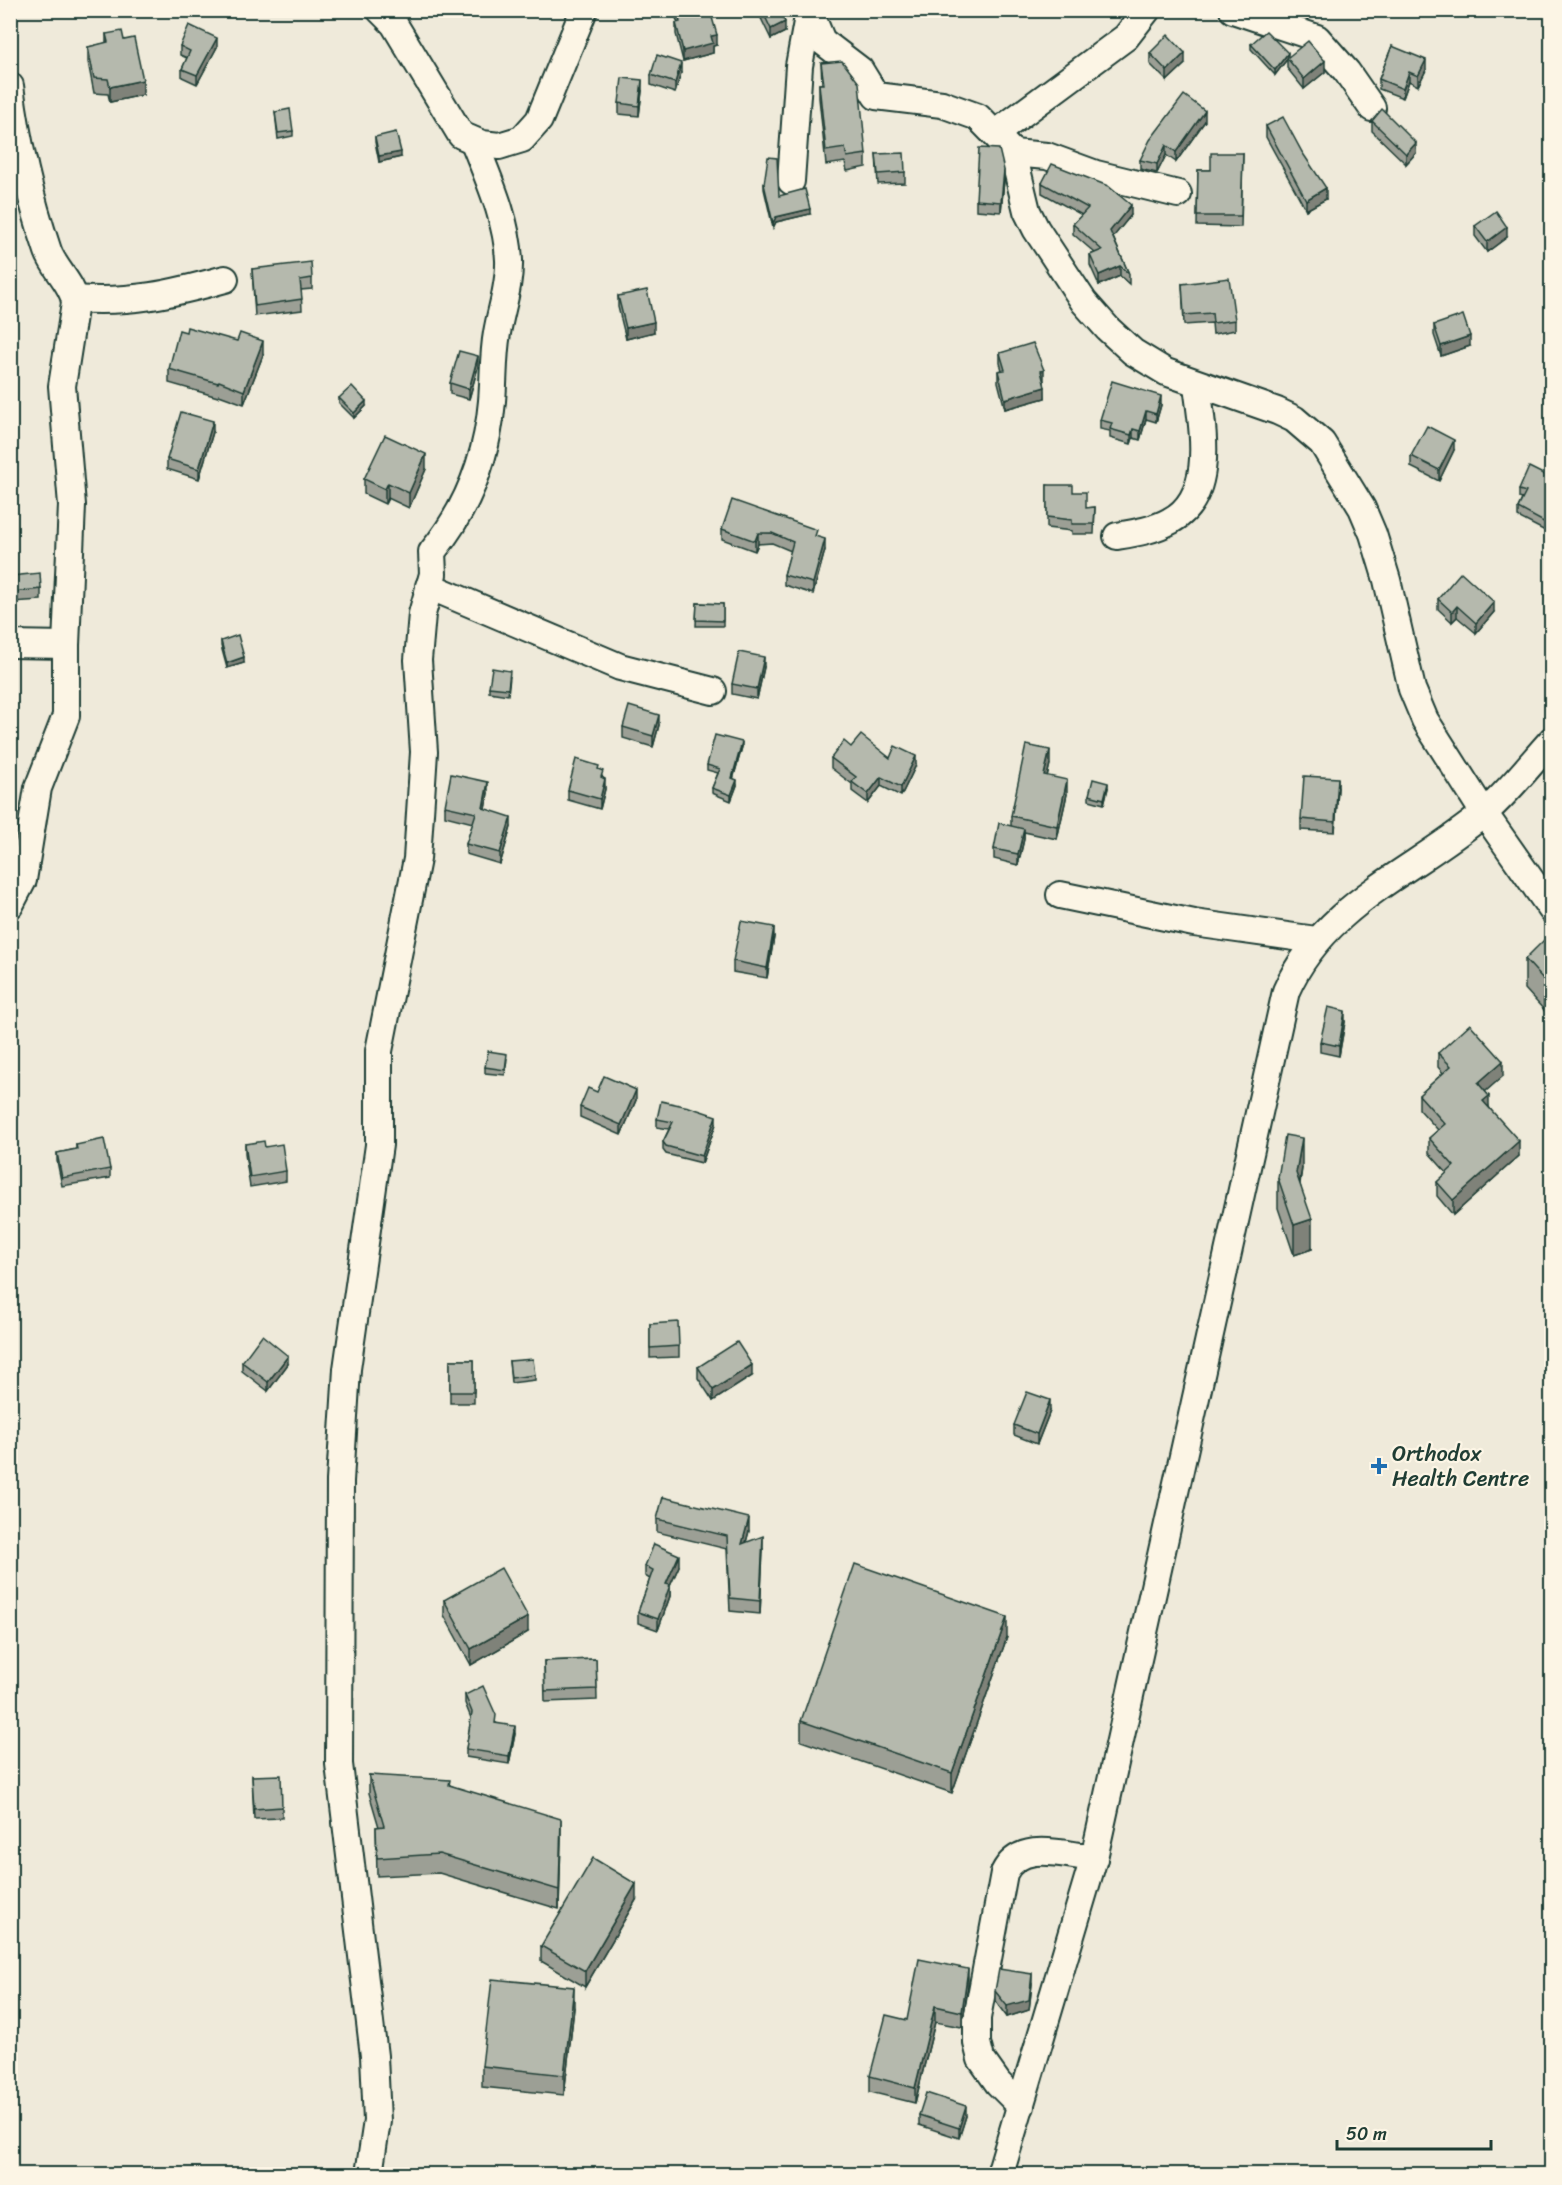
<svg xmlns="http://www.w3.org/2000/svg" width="1562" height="2185" viewBox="0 0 1562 2185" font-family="Sriracha,sans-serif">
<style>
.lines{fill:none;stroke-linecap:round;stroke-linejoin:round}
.minor-casing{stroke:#1f3d34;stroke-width:30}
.minor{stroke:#fcf5e5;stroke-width:26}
.wall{fill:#9c9f95;stroke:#1f3d34;stroke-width:1.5}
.shaded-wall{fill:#7f8279;stroke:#1f3d34;stroke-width:1.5}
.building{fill:#b5b9ad;stroke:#1f3d34;stroke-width:1.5}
.poi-dot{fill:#1f6fb2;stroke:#fcf5e5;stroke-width:2}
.labels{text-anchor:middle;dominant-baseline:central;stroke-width:4.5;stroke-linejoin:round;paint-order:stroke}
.poi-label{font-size:22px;fill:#1f3d34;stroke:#fcf5e5;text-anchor:start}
</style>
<rect width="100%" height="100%" fill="#efeada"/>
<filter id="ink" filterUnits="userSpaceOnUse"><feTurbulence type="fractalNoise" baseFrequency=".0167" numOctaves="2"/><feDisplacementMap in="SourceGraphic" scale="12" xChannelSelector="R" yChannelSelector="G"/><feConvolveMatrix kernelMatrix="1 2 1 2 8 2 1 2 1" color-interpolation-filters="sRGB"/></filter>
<g filter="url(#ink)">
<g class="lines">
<g class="minor-casing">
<g id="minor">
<polyline points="380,10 394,24 461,135 482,144 499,146 522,139 539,120 584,10"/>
<polyline points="809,10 822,41 860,70 876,96 942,104 978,117 1013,153 1027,211 1036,229 1084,302 1108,329 1133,352 1166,372 1277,411 1294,419 1322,443 1362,508 1373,534 1387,580 1412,689 1425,720 1484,813 1552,910"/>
<polyline points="1233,10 1317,38 1347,72 1372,108"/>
<path d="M10 86C17 141 30 198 48 251 54 269 74 285 75 303L62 386 72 505 66 645V716L38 788 23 880 10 905"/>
<polyline points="995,134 1126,37 1147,10"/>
<polyline points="1013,153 1047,156 1096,174 1178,194"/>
<polyline points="791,181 799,66 809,11"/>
<path d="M75 299C131 303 171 294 225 279"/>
<path d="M1117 536C1135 533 1154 530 1170 521 1217 496 1202 427 1197 385"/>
<polyline points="429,586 620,667 713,691"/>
<polyline points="10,644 66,645"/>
<polyline points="1060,895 1194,923 1316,940"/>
<path d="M1021 2106 998 2083 981 2059 977 2043V2018L1004 1873C1021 1839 1063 1855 1094 1858"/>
<path d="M369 2174 377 2121 374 2056 339 1764 340 1481 347 1369 379 1145V1051L417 859 424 752 418 660 422 614 433 574 432 552C468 508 487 459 492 401 494 378 493 355 497 333 501 309 510 285 509 260 507 219 489 180 474 142"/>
<path d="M1000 2174 1094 1858 1286 991C1325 903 1414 872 1483 814 1508 793 1530 764 1552 740"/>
</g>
</g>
<use href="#minor" class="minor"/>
</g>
<g class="wall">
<polygon points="676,10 704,10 717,45 713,46 713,53 683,61 676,34 676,23 678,23 676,18"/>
<polygon points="757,10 779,10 785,32 771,39"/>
<polygon points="106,34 124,40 143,95 110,102 108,94 94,93 88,62 88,47 106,43"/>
<polygon points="1251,44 1288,57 1325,72 1304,89 1287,68 1287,59 1275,75 1251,49"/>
<polygon points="180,46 217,47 197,84 182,77 182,69 187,58 180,55"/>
<polygon points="1392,46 1426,70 1418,86 1409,81 1403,98 1379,89 1379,79"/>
<polygon points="1150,53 1185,64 1167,81 1150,64"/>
<polygon points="821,63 866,154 866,167 847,171 845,162 826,165 819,98 819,84 822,84"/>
<polygon points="681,73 675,93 651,85 651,75"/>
<polygon points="642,91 639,116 619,114 619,103"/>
<polygon points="275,112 293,131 293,136 278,139"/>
<polygon points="1205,121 1176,162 1166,155 1157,173 1140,169 1140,160"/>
<polygon points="1372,121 1416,153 1406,164 1372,131"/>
<polygon points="1266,126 1326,199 1306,210 1266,137"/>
<polygon points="375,137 401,157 379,162 375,142"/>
<polygon points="1243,153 1241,227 1197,226 1198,170 1211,170"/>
<polygon points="876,154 905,172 905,183 878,184"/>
<polygon points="1004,180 1001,212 976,210 976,200"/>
<polygon points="1042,183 1131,215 1113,237 1129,274 1129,284 1120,276 1099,285 1090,265 1090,255 1095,253 1073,234 1073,224 1082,215 1042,193"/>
<polygon points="764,184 779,196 810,214 776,222 773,228 764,189"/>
<polygon points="1475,226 1507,237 1487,252 1475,236"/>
<polygon points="252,269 312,278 312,289 301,290 302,310 255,316"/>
<polygon points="1182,284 1235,320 1235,330 1213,334 1212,323 1184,325"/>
<polygon points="618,296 654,332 626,339 618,307"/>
<polygon points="1434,325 1470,346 1441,356 1434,335"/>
<polygon points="1000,353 1044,381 1045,398 1005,409 998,382 998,371 1002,370 1000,363"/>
<polygon points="263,355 244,404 219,395 218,397 169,383 169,369"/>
<polygon points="478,367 469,399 450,394 450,383"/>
<polygon points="339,398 366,406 354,418 339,403"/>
<polygon points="1161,405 1156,422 1146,419 1140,440 1133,438 1131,444 1110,438 1110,431 1100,429 1100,420"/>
<polygon points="213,432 199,479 167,469 167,459"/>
<polygon points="1454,450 1439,481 1411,467 1411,456"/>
<polygon points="426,469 409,508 388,498 385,504 364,494 364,479"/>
<polygon points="1551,478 1551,534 1518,517 1518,508 1522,499 1519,498 1519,490"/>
<polygon points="1047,485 1073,492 1086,508 1095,507 1094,534 1072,534 1072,531 1047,528"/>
<polygon points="722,529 817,537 825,550 813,594 784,585 784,575 791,551 772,543 758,544 755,551 722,539"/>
<polygon points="11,576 41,589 41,600 12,602"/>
<polygon points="1438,599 1494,612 1476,633 1457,617 1452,622 1438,609"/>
<polygon points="697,603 723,604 723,626 696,626"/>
<polygon points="221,641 244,663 227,668 221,646"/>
<polygon points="764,667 757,699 732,694 732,684"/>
<polygon points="510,677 508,695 489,692 489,687"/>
<polygon points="659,725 653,747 623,738 623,727"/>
<polygon points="742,747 733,779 737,785 731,801 712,793 712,788 718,773 707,770 707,765"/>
<polygon points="851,747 916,765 901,796 881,786 868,803 852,791 852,784 831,768 831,758"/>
<polygon points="1050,764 1047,776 1067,794 1057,839 1024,832 1024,839 1018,865 994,859 994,849 1011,826 1011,816"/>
<polygon points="599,770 603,778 605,789 600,809 568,800 568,790"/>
<polygon points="1108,788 1104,804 1089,800 1089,795"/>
<polygon points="1338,788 1335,832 1301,830 1301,819"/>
<polygon points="488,793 485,809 511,827 500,864 466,854 466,844 473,823 445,816 445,806"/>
<polygon points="774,937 767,978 733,972 733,961"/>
<polygon points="1551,944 1551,1006 1550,1004 1544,1010 1525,989 1525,959"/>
<polygon points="1345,1022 1339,1056 1320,1052 1320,1042"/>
<polygon points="1438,1053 1503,1076 1485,1091 1489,1107 1519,1156 1453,1215 1437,1196 1437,1182 1447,1173 1429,1153 1429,1138 1438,1130 1419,1109 1419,1095 1443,1073 1438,1067"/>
<polygon points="507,1059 505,1075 485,1073 485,1067"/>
<polygon points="597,1092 636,1100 621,1135 580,1117 580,1107"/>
<polygon points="657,1119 716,1124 702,1163 666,1154 663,1150 663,1142 669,1129 657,1127"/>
<polygon points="245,1144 265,1147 286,1171 286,1181 250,1187 245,1154"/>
<polygon points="76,1145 110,1169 110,1178 62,1186 57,1161 57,1153 76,1149"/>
<polygon points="1302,1168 1300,1184 1312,1249 1294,1255 1278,1208 1278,1178"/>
<polygon points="650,1324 679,1346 679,1357 650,1358"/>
<rect x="450" y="1360" width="24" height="43"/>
<polygon points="509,1361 535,1375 535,1380 511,1383"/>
<polygon points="242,1362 288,1364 268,1391 242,1371"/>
<polygon points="698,1367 752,1376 713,1401 698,1378"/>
<polygon points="1050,1411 1037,1444 1014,1435 1014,1425"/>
<polygon points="657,1519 749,1531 746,1542 763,1549 760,1614 730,1611 727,1549 657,1532"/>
<polygon points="645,1566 679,1566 670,1586 670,1596 658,1630 638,1623 638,1612 650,1579 645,1576"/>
<polygon points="444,1600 528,1632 471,1665 444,1615"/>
<polygon points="1007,1637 952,1793 801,1741 801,1721"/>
<polygon points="596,1659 597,1700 545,1702 544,1661"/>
<polygon points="465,1695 496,1723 515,1734 509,1764 466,1757 466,1749 471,1718 465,1703"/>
<polygon points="369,1775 450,1785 561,1837 559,1909 439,1873 377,1876 376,1827 379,1827 369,1793"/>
<polygon points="252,1776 282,1807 282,1818 254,1819"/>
<polygon points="636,1900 585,1987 541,1961 541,1946"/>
<polygon points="1032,1984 1029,2010 1007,2017 995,2001 995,1991"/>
<polygon points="968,1985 962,2027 935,2022 915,2103 870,2092 870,2076 907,2020"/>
<polygon points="574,2008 564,2095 482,2087 482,2066"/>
<polygon points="919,2115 966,2116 959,2138 919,2125"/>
</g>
<g class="shaded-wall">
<polygon points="870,10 877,10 870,15"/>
<polygon points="785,22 785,32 771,39 771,29"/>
<polygon points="717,35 717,45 713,46 713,53 683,61 683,51 711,36"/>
<polygon points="217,38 217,47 197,84 197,75"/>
<polygon points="1185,53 1185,64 1167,81 1167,71"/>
<polygon points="1288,53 1288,58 1275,75 1275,70"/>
<polygon points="1426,60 1426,70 1418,86 1418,76"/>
<polygon points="1325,61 1325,72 1304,89 1304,79"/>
<polygon points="681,63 681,73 675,93 675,83"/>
<polygon points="1409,72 1409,81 1403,98 1403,89"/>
<polygon points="143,80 143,95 110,102 110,87"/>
<polygon points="642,80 642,91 639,116 639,106"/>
<polygon points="1205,111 1205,121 1176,162 1176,152"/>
<polygon points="1416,143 1416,153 1406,164 1406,154"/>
<polygon points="1166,145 1166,155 1157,173 1157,164"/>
<polygon points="401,152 401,157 379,162 379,156"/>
<polygon points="1004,170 1004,180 1001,212 1001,202"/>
<polygon points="1326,188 1326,199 1306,210 1306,200"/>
<polygon points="1131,205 1131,215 1110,241 1110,231"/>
<polygon points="810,209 810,214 776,222 773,228 773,223 776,217"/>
<polygon points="1507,227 1507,237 1487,252 1487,242"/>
<polygon points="1120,266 1120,276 1099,285 1099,275"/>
<polygon points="654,322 654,332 626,339 626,328"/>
<polygon points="1470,336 1470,346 1441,356 1441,346"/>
<polygon points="263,341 263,355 244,404 244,391"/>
<polygon points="478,356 478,367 469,399 469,389"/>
<polygon points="1044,370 1044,381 1041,381 1041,371"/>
<polygon points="1045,387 1045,398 1005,409 1005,399"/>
<polygon points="1161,396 1161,405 1156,422 1156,414"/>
<polygon points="366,401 366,406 354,418 354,413"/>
<polygon points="1146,411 1146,419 1140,440 1140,431"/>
<polygon points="213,421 213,432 199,479 199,469"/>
<polygon points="1133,429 1133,438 1131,444 1131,435"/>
<polygon points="1454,440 1454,450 1439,481 1439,470"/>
<polygon points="426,454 426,469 409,508 409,493"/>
<polygon points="388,483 388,498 385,504 385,489"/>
<polygon points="758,533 758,544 755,551 755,541"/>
<polygon points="825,539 825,550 813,594 813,583"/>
<polygon points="1494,602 1494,612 1476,633 1476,623"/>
<polygon points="1457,606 1457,617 1452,622 1452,612"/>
<polygon points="244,657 244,663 227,668 227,663"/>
<polygon points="764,657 764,667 757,699 757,689"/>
<polygon points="659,715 659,725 653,747 653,736"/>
<polygon points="742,742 742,747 732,783 732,778"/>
<polygon points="1050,750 1050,764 1044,789 1044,775"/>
<polygon points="916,756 916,765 901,796 901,787"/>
<polygon points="881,777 881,786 868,803 868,794"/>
<polygon points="1338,778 1338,788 1335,832 1335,822"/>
<polygon points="605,779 605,789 600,809 600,799"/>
<polygon points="737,780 737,785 731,801 731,795"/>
<polygon points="1067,780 1067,794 1057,839 1057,826"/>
<polygon points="488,782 488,793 483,819 483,808"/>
<polygon points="1108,783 1108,788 1104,804 1104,799"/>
<polygon points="511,817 511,827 500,864 500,853"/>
<polygon points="1024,829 1024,839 1018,865 1018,854"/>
<polygon points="774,927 774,937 767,978 767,968"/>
<polygon points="1550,974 1550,1004 1544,1010 1544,980"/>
<polygon points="1345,1011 1345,1022 1339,1056 1339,1046"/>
<polygon points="1503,1061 1503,1076 1478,1098 1478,1083"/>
<polygon points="636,1090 636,1100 621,1135 621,1125"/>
<polygon points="1489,1096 1489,1111 1483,1101"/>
<polygon points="716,1116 716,1124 702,1163 702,1156"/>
<polygon points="1302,1138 1302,1168 1296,1203 1296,1173"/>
<polygon points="1519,1141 1519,1156 1453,1215 1453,1200"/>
<polygon points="1312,1219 1312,1249 1294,1255 1294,1225"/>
<polygon points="288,1356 288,1364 268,1391 268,1382"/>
<polygon points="752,1365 752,1376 713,1401 713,1390"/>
<polygon points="1050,1400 1050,1411 1037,1444 1037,1434"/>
<polygon points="749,1518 749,1531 742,1557 742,1544"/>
<polygon points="763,1536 763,1549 760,1614 760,1601"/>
<polygon points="679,1555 679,1566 670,1586 670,1596 658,1630 658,1619 666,1584"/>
<polygon points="528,1617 528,1632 471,1665 471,1649"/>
<polygon points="1007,1617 1007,1637 952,1793 952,1773"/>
<polygon points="515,1726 515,1734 509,1764 509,1756"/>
<polygon points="561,1819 561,1837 559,1909 559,1890"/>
<polygon points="636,1884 636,1900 585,1987 585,1971"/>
<polygon points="968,1969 968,1985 962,2027 962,2012"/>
<polygon points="1032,1974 1032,1984 1029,2010 1007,2017 1007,2006"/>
<polygon points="574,1987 574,2008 564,2095 564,2075"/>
<polygon points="935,2006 935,2022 915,2103 915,2088"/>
<polygon points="966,2106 966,2116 959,2138 959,2128"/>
</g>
<g class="building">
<polygon points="677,10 704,10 705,16 711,14 717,35 711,36 713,43 683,51 676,23 680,22"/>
<polygon points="762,10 779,10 785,22 771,29"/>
<polygon points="189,25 217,38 197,75 182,69 190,51 180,46"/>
<polygon points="122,31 124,40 134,38 143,80 110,87 108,79 94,78 88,47 108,42 106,34"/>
<polygon points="1266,31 1288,53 1275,70 1251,44"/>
<polygon points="1168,35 1185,53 1167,71 1150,53"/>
<polygon points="1308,41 1325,61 1304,79 1287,58"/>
<polygon points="1392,46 1426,60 1418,76 1409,72 1403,89 1379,79"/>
<polygon points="657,55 681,63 675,83 651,75"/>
<polygon points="842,61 859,83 866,154 847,157 845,148 826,151 819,84 824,84 821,63"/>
<polygon points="622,78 642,80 639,106 619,103"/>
<polygon points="1184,95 1205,111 1176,152 1166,145 1157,164 1140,160 1150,140"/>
<polygon points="290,109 293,131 278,133 275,112"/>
<polygon points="1382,109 1416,143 1406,154 1372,121"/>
<polygon points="1283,117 1302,152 1326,188 1306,200 1266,126"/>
<polygon points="396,132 401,152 379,156 375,137"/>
<polygon points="979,148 999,149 1004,170 1001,202 976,200"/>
<polygon points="904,153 905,172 878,174 876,154"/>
<polygon points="1211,153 1243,153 1241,216 1197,216 1198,170 1211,170"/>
<polygon points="768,157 777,158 779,196 805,189 810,209 776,217 773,223 764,184"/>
<polygon points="1052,164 1108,186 1131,205 1110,231 1129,274 1120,266 1099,275 1090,255 1102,250 1073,224 1088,208 1042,183"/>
<polygon points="1496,211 1507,227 1487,242 1475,226"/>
<polygon points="311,262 312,278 300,280 302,299 255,306 252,269"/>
<polygon points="1229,278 1235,320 1213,323 1212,313 1184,315 1182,284"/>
<polygon points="647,290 654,322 626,328 618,296"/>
<polygon points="1463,315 1470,336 1441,346 1434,325"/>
<polygon points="187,327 237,341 240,333 263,341 244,391 219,381 218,383 169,369 179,330 186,332"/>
<polygon points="1033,343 1044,370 1041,371 1045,387 1005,399 998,371 1005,370 1000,353"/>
<polygon points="459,351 478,356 469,389 450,383"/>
<polygon points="1112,381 1161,396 1156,414 1146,411 1140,431 1133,429 1131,435 1110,429 1112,423 1100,420"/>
<polygon points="352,386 366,401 354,413 339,398"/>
<polygon points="181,412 213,421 199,469 167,459"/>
<polygon points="1427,426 1454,440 1439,470 1411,456"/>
<polygon points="385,435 426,454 409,493 388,483 385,489 364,479"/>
<polygon points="1529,467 1551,478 1551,526 1518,508 1526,492 1519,490"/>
<polygon points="1047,485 1073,485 1073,492 1086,492 1086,508 1095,507 1094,524 1072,524 1072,520 1047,517"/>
<polygon points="732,500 817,530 815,536 825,539 813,583 784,575 793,542 772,533 758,533 755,541 722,529"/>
<polygon points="1461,572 1494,602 1476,623 1457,606 1452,612 1438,599"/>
<polygon points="40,573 41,589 12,592 11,576"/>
<polygon points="697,603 723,604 723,621 696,620"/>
<polygon points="238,635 244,657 227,663 221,641"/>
<polygon points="739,652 764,657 757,689 732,684"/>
<polygon points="492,668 510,671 508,689 489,687"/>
<polygon points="629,706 659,715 653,736 623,727"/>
<polygon points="715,735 742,742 732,778 737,780 731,795 712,788 720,769 707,765"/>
<polygon points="861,735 890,758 895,746 916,756 901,787 881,777 868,794 852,782 856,777 831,758 844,741 851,747"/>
<polygon points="1026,745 1050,750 1044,775 1067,780 1057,826 1011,816"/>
<polygon points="576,759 599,766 598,769 603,771 601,777 605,779 600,799 568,790"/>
<polygon points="451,774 488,782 483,808 511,817 500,853 466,844 476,813 445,806"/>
<polygon points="1304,776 1338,778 1335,822 1301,819"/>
<polygon points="1093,779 1108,783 1104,799 1089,795"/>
<polygon points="999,823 1024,829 1018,854 994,849"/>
<polygon points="741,921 774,927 767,968 733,961"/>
<polygon points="1546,938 1551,944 1551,976 1550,974 1544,980 1525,959"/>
<polygon points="1328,1007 1345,1011 1339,1046 1320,1042"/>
<polygon points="1470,1024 1503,1061 1478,1083 1489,1096 1483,1101 1519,1141 1453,1200 1437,1182 1454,1166 1429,1138 1445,1124 1419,1095 1451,1066 1438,1053"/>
<polygon points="488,1051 507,1054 505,1070 485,1067"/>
<polygon points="604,1076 636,1090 621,1125 580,1107 588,1088 597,1092"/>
<polygon points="661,1101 689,1107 716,1116 702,1156 666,1146 663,1142 673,1122 657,1119"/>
<polygon points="1285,1135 1302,1138 1296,1173 1312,1219 1294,1225 1278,1178"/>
<polygon points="104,1139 110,1169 62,1178 57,1153 77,1149 76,1145"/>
<polygon points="264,1141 265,1147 282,1144 286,1171 250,1177 245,1144"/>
<polygon points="678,1322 679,1346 650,1348 650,1324"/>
<polygon points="262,1335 288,1356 268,1382 242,1362"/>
<polygon points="737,1342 752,1365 713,1390 698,1367"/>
<polygon points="533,1359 535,1375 511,1378 509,1361"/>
<rect x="450" y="1360" width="24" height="32"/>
<polygon points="1027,1392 1050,1400 1037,1434 1014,1425"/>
<polygon points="663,1497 749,1518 742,1544 763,1536 760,1601 730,1598 727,1536 657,1519"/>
<polygon points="654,1544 679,1555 666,1584 670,1585 658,1619 638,1612 653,1570 645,1566"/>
<polygon points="855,1564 1007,1617 952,1773 801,1721"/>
<polygon points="501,1568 528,1617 471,1649 444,1600"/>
<polygon points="596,1659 597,1689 545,1691 544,1661"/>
<polygon points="483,1686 496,1715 495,1723 515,1726 509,1756 466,1749 472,1712 465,1695"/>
<polygon points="281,1775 282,1807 254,1809 252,1776"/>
<polygon points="369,1775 450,1780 449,1785 561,1819 559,1890 439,1854 377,1858 376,1827 384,1826"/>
<polygon points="593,1858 636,1884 585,1971 541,1946"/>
<polygon points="919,1959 968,1969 962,2012 935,2006 915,2088 870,2076 886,2015 907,2020"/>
<polygon points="999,1969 1032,1974 1029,2000 1007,2006 995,1991"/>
<polygon points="492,1979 574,1987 564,2075 482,2066"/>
<polygon points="926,2093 966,2106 959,2128 919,2115"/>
</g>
</g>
<path class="poi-dot" d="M1376 1457h6v6h6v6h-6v6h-6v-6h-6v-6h6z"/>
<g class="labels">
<g class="poi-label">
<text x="1392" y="1453">Orthodox<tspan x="1392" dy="25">Health Centre</tspan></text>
</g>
</g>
<rect width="1562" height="2185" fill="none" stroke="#fcf5e5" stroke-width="36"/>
<rect x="18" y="18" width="1526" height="2149" fill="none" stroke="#1f3d34" stroke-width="2" filter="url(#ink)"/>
<path d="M1337 2140v9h154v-9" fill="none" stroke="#1f3d34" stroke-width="3"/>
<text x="1346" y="2140" font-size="18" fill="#1f3d34" stroke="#fcf5e5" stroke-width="4.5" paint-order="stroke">50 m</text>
</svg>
